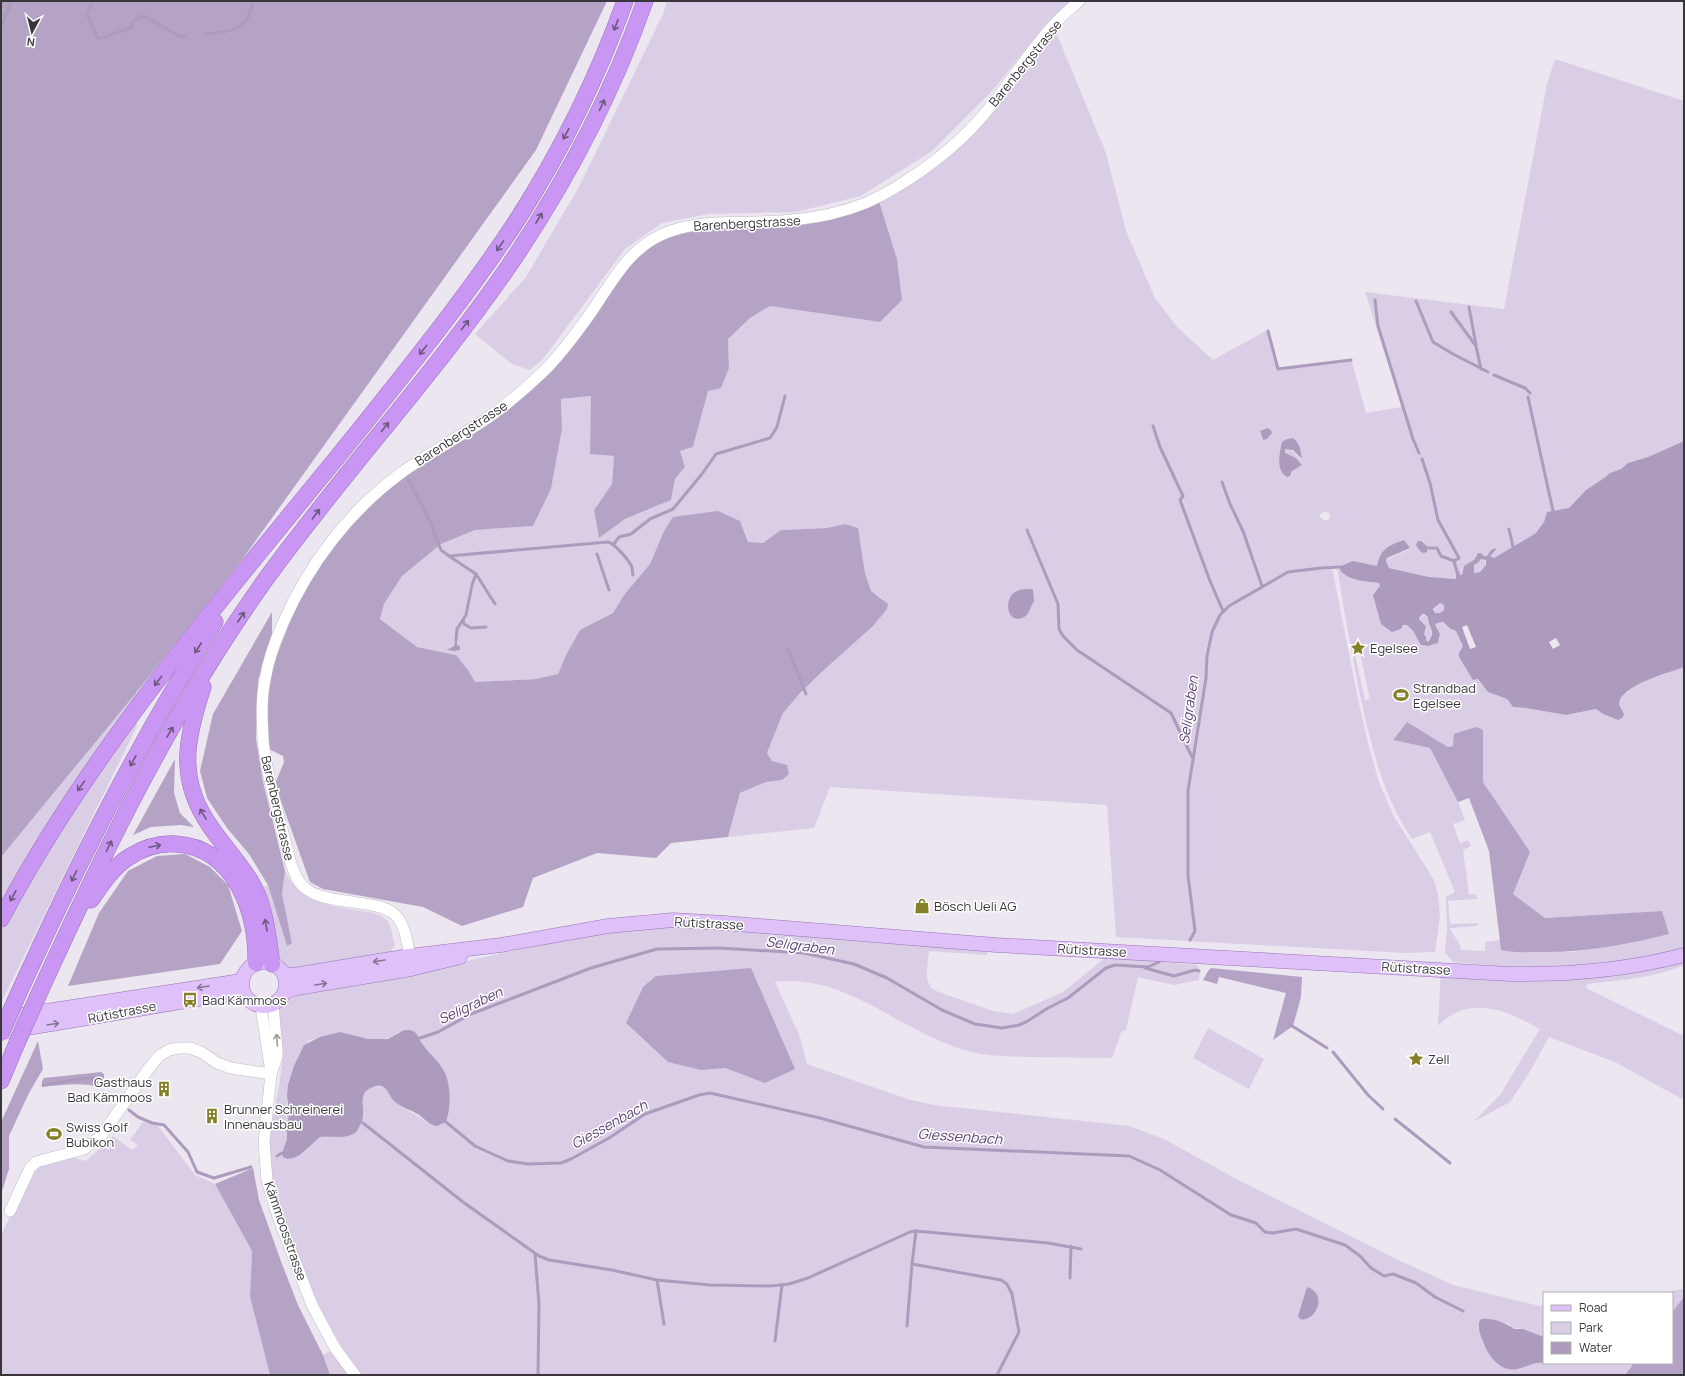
<svg xmlns="http://www.w3.org/2000/svg" width="1685" height="1376" viewBox="0 0 1685 1376" font-family="Manrope,sans-serif">
<style>
.green{fill:#dacde6;fill-rule:evenodd}
.forest{fill:#b5a3c6}
.water{fill:#ad9bbe;fill-rule:evenodd}
.pier{fill:#ebe6f0}
.lines{fill:none;stroke-linecap:round;stroke-linejoin:round}
.stream{stroke:#ad9bbe;stroke-width:3}
.minor-casing{stroke:#c1bcc6;stroke-width:12}
.major-casing{stroke:#9774b3;stroke-width:15}
.highway-casing{stroke:#9774b3;stroke-width:17}
.minor{stroke:#fff;stroke-width:11}
.major{stroke:#dfc0f8;stroke-width:14}
.highway{stroke:#ca96f4;stroke-width:16}
.highway-bridge-casing{stroke:#9774b3;stroke-width:17;stroke-linecap:butt}
.highway-bridge{stroke:#ca96f4;stroke-width:16}
.oneway{stroke:#6b587b}
.oneway2{stroke:#837490}
.oneway3{stroke:#9c9a9c}
.labels{text-anchor:middle;dominant-baseline:central;stroke-width:3;stroke-linejoin:round;paint-order:stroke}
.street-label{font-size:13px;fill:#38363a;stroke:#fff}
.poi-label{font-size:13px;fill:#38363a;stroke:#fff;text-anchor:start}
.water-label{font-size:14px;font-style:italic;fill:#5e4273;stroke:#fff}
</style>
<rect width="100%" height="100%" fill="#ebe6f0"/>
<g class="green">
<polygon points="667,1 1070,1 1047,23 992,91 932,151 861,196 796,212 708,214 662,223 625,249 543,359 530,370 512,364 475,334 526,277 579,187 663,14"/>
<path d="M1053 25 1106 153 1126 231 1155 298 1177 327 1213 360 1269 329 1278 368 1351 359 1366 413 1402 407 1365 292 1504 309 1547 84 1555 59 1684 101V441L1648 457 1628 463 1621 469 1610 473 1604 478 1586 490 1569 508 1563 510H1557L1546 514 1544 522 1536 533 1494 558 1490 556 1498 548 1496 546 1491 550 1487 556H1484L1482 554 1476 555 1474 560 1463 568 1462 575 1456 579 1429 577 1389 568 1386 561 1387 559 1410 549 1404 540C1389 546 1381 548 1377 566L1353 561 1343 574 1353 578 1379 583 1401 626 1407 625C1414 631 1417 640 1423 646H1428L1438 643 1440 637 1435 625 1438 622C1446 622 1449 629 1456 631L1463 646 1459 653 1488 692 1507 699 1513 707 1526 708 1566 715 1596 709 1603 714 1614 719 1623 711 1619 703C1624 685 1668 673 1684 667V949C1648 957 1612 965 1575 967 1534 970 1494 966 1453 962L1445 953 1447 928 1446 897 1455 892 1430 832 1412 839C1383 796 1372 749 1361 699 1352 656 1344 611 1337 567L1332 568 1360 709 1369 747 1379 782 1393 815 1427 869 1434 880 1438 894 1440 916 1435 952 1405 953 1116 937 1107 805 830 787 814 828 728 837 740 793 766 782 782 780 787 765 772 761 767 753 783 713 801 692 825 669 872 627 884 600 871 591 865 573 858 528 845 524 827 528 781 530 763 543 748 542 740 522 664 531 650 564 624 595 613 613 580 630 567 653 558 674 536 679 475 682 468 670 456 655 417 647 380 619 384 604 402 576 441 544 475 530 533 526 551 489 562 429 561 399 592 396 590 454 614 456 612 484 594 510 599 538 625 519 671 500 675 479 685 467 680 451 693 447 708 391 729 368 728 339 750 318 770 306 880 322 897 259 878 198 960 140ZM1265 428 1272 433 1267 439 1262 440 1260 431ZM1293 438C1300 444 1301 450 1302 458L1300 459 1295 453 1290 449H1285V453L1301 463 1302 465 1292 471 1291 475H1283L1281 454 1282 443 1287 439ZM1324 511 1329 513 1330 518 1328 520H1324L1319 516ZM1359 649 1370 699 1365 700 1354 650ZM1407 722 1448 747 1453 746 1482 730 1483 782 1530 852 1513 894 1545 918 1662 911 1632 943 1573 952H1519L1501 950 1500 940 1485 942V951L1461 950C1459 938 1453 937 1450 928L1478 926V923L1450 924 1448 901 1477 899 1476 894 1469 895 1463 850 1471 846 1468 840 1460 843 1453 824 1465 820 1458 802 1430 748 1393 740Z"/>
<polygon points="1481,559 1485,559 1486,565 1480,572 1474,572 1474,565 1478,563"/>
<polygon points="1440,603 1444,605 1444,610 1440,613 1435,613 1433,611"/>
<path d="M1421 615 1427 616C1430 625 1435 633 1428 642L1426 640V636L1424 635 1426 626 1420 619Z"/>
<polygon points="136,693 137,726 1,1003 1,857"/>
<path d="M285 871C302 908 339 906 374 913 394 919 390 930 395 945L391 951 385 955 299 969 286 967 276 958 261 888 268 885 287 945 292 943 282 894Z"/>
<path d="M672 926 983 949 987 952 988 955 929 951C928 964 922 985 936 991L993 1011 1013 1014 1063 992 1106 957 1197 965 1200 970 1199 980 1174 985 1138 977 1126 1030 1121 1032 1112 1058C1085 1058 1057 1057 1030 1057 1011 1056 991 1057 972 1052 904 1036 849 973 775 982L800 1037 807 1064 907 1099 934 1105 1129 1126 1164 1139 1231 1176 1392 1257 1453 1285 1544 1307V1337L1519 1328 1514 1329 1509 1324 1489 1319 1478 1326 1484 1344 1496 1362 1501 1366 1518 1368 1539 1362 1634 1363 1625 1375H361C328 1330 306 1281 288 1229 279 1204 270 1177 270 1149 270 1120 280 1092 282 1062 284 1045 272 1010 287 998 290 996 294 994 298 992 337 986 376 980 415 972 500 954 584 933 672 926ZM643 987 765 1083 725 1068 668 1062 626 1023ZM340 1032C358 1036 383 1047 398 1032L420 1038 423 1045 445 1072 427 1123C417 1113 406 1111 396 1103 391 1099 390 1091 385 1088 379 1085 369 1087 364 1092 361 1095 364 1100 362 1104 358 1115 349 1126 344 1137H320L303 1153H282L287 1139V1126L289 1114 287 1101 308 1041Z"/>
<path d="M1684 955V965C1654 978 1619 980 1587 984L1586 988 1684 1036V1100L1615 1062 1549 1037 1529 1073 1510 1102 1473 1122 1500 1095 1540 1029C1508 1011 1469 994 1439 1025L1438 1024 1441 970 1510 974Z"/>
<polygon points="1208,1028 1264,1059 1249,1089 1193,1058"/>
<polygon points="143,1122 158,1126 195,1175 215,1184 252,1251 250,1298 270,1375 1,1375 1,1235 34,1170 35,1168 71,1157 86,1161 113,1136 132,1150 138,1145 130,1140"/>
<polygon points="1684,1289 1684,1297 1672,1312 1672,1293 1658,1293"/>
<polygon points="335,1348 355,1375 330,1375 323,1355"/>
</g>
<g class="forest">
<polygon points="1,1 607,1 536,150 244,557 136,693 1,857"/>
<polygon points="878,198 897,259 902,300 880,322 770,306 750,318 728,339 729,368 721,388 708,391 693,447 680,451 685,467 675,479 671,500 625,519 599,538 594,510 612,484 614,456 590,454 591,396 561,399 562,429 551,489 533,526 475,530 441,544 402,576 384,604 380,619 417,647 456,655 468,670 475,682 536,679 558,674 567,653 580,630 613,613 624,595 650,564 664,531 673,517 718,511 740,521 748,542 763,543 781,530 827,528 845,524 858,528 865,573 871,591 888,604 887,609 872,627 825,669 801,692 783,713 767,753 772,761 787,765 789,774 782,780 766,782 740,793 728,837 671,843 656,858 597,853 533,878 523,907 462,926 423,907 323,889 310,882 275,784 284,762 283,756 269,749 267,698 272,668 294,611 299,590 373,496 462,435 545,370 619,272 673,230 790,221"/>
<polygon points="272,612 272,635 258,680 256,739 263,782 285,871 282,894 292,943 287,946 268,885 249,854 227,828 207,798 200,771 213,714"/>
<path d="M1407 722 1448 747 1453 746 1454 734 1476 727 1483 730V782L1530 852 1513 894 1545 918 1662 911 1669 934C1625 945 1583 953 1538 952 1525 952 1513 953 1501 950L1489 851 1469 798 1458 802 1430 748 1393 740Z"/>
<polygon points="175,759 174,793 180,813 194,827 181,825 151,827 133,835"/>
<polygon points="185,854 210,867 228,885 242,931 220,964 68,986 99,913 128,871 157,856"/>
<polygon points="751,968 795,1069 765,1083 725,1068 701,1070 668,1062 626,1023 643,987 656,976"/>
<polygon points="1211,968 1302,977 1301,997 1293,1026 1273,1040 1286,993 1219,977 1217,984 1203,980 1208,971"/>
<polygon points="38,1041 43,1069 29,1093 9,1136 9,1169 1,1194 1,1122"/>
<path d="M101 1072 104 1074V1078L100 1087C80 1082 62 1085 42 1087V1081L44 1078Z"/>
<polygon points="253,1168 259,1200 282,1264 298,1305 323,1355 330,1375 270,1375 250,1297 252,1251 215,1184"/>
<polygon points="1684,1297 1684,1375 1625,1375 1634,1363 1672,1363 1672,1312"/>
</g>
<g class="water">
<polygon points="1267,428 1271,430 1272,433 1267,439 1263,440 1260,431"/>
<path d="M1293 438C1300 443 1301 451 1302 459L1293 450 1285 449V453L1296 458 1302 465 1292 471 1290 476 1287 477C1275 470 1280 452 1282 442L1287 439Z"/>
<path d="M1684 441V667C1668 673 1627 684 1620 700 1617 705 1623 709 1624 715L1622 718 1618 720 1603 714 1596 709 1566 715 1526 708 1513 707 1507 699 1488 692 1478 679 1473 680 1459 657V653L1463 646 1456 631 1451 629 1443 622 1437 623 1435 625 1440 634 1438 643 1428 646 1421 645 1413 631 1407 625H1403L1401 629 1392 632 1381 624 1373 595 1380 586 1379 583C1366 581 1348 581 1340 570L1341 566 1353 561 1377 566C1381 548 1388 546 1404 540L1410 548 1387 558 1386 561 1389 568 1429 577 1456 579V573L1459 571 1460 575H1462L1464 566 1474 560 1478 553H1481L1484 556H1487L1491 550 1497 547 1495 551 1490 556 1494 558 1536 533 1544 522 1547 512 1569 508 1586 490 1604 478 1610 473 1621 469 1628 463 1648 457ZM1481 559 1486 560V565L1480 572 1474 573V565L1478 563ZM1440 603 1444 605V610L1440 613H1435L1433 609ZM1424 614 1428 617C1428 628 1437 631 1428 642L1426 640V636L1424 635 1426 626 1419 619 1421 615ZM1556 638 1560 645 1553 649 1549 642Z"/>
<polygon points="1418,541 1421,541 1428,547 1427,552 1423,553 1420,551 1416,545"/>
<path d="M1031 589 1033 590 1034 601 1027 615C1008 629 1002 600 1015 592 1020 589 1026 589 1031 589Z"/>
<polygon points="457,640 457,645 460,646 460,650 454,651 447,650 454,646 455,641"/>
<path d="M404 1030C418 1029 417 1036 424 1046 430 1055 440 1062 445 1073 451 1086 451 1108 446 1122L437 1126C428 1124 426 1120 419 1115 412 1110 402 1108 395 1102 387 1095 387 1079 369 1089 356 1096 369 1114 359 1127 358 1130 356 1133 353 1134 344 1139 330 1136 320 1137 311 1144 295 1165 283 1157L282 1153 287 1139V1126L289 1114 287 1095 288 1085 294 1066 304 1045 320 1037 340 1032 368 1039H388Z"/>
<path d="M1307 1287C1329 1294 1315 1323 1300 1319L1298 1316Z"/>
<path d="M1482 1319C1493 1318 1506 1323 1514 1329H1523L1544 1337V1363C1534 1362 1526 1367 1517 1369 1500 1373 1487 1354 1483 1341 1480 1334 1477 1327 1480 1320Z"/>
</g>
<polygon class="pier" points="1467,625 1476,647 1470,649 1462,627"/>
<g class="lines">
<g class="stream">
<polyline points="92,1 87,14 98,39 131,28 134,20 144,16 179,36 185,36"/>
<polyline points="1,27 11,1"/>
<path d="M204 34C218 33 239 32 247 19 250 13 251 6 254 1"/>
<polyline points="1375,300 1378,326 1413,439 1419,453"/>
<polyline points="1416,301 1433,342 1453,354 1488,372"/>
<polyline points="1469,307 1476,345"/>
<polyline points="1451,312 1476,346 1481,369"/>
<polyline points="1268,331 1278,369 1351,360"/>
<polyline points="1494,375 1525,388 1530,393"/>
<polyline points="1528,397 1553,511"/>
<polyline points="1153,426 1160,447 1183,496 1180,500 1210,581 1223,611"/>
<polyline points="1422,459 1430,483 1438,520 1459,558 1454,561"/>
<polyline points="408,479 429,519 441,550 449,556 476,574 495,604"/>
<polyline points="1222,482 1230,504 1243,531 1262,586"/>
<polyline points="1509,529 1513,547"/>
<polyline points="1027,530 1058,604 1059,629 1063,636 1077,650 1171,713 1192,757"/>
<polyline points="613,545 619,537 631,534 650,519 673,509 702,474 716,454 770,438 777,427 785,396"/>
<polyline points="1429,548 1437,548 1441,556 1454,561"/>
<polyline points="597,554 609,590"/>
<path d="M449 556 608 542C614 543 631 562 632 568 633 570 632 573 633 575"/>
<polyline points="1454,561 1457,572"/>
<polyline points="463,620 464,624 471,628 486,627"/>
<polyline points="456,640 457,629 466,615 472,585 476,574"/>
<polyline points="788,649 806,694"/>
<polyline points="1190,940 1195,931 1188,875 1188,791 1206,678 1207,656 1212,632 1220,615 1229,606 1288,572 1321,568 1340,567"/>
<polyline points="1145,968 1174,976 1195,970 1199,971"/>
<polyline points="1289,1024 1327,1048"/>
<polyline points="420,1038 438,1032 471,1014 591,968 657,949 719,948 804,953 854,964 887,978 942,1010 975,1024 1002,1028 1019,1025 1026,1022 1048,1008 1068,998 1106,968 1115,965 1148,967 1159,962"/>
<polyline points="1333,1052 1368,1095 1383,1109"/>
<polyline points="43,1085 86,1078 99,1080"/>
<polyline points="129,1110 138,1117 152,1123 164,1125 188,1152 197,1172 214,1178 251,1167"/>
<polyline points="1395,1119 1450,1163"/>
<polyline points="446,1122 475,1146 508,1161 528,1164 561,1163 571,1159 609,1138 645,1114 699,1095 710,1093 820,1118 924,1147 1129,1156 1160,1170 1231,1215 1256,1223 1265,1232 1273,1233 1296,1229 1345,1245 1360,1256 1371,1268 1384,1276 1393,1274 1416,1283 1435,1297 1463,1311"/>
<polyline points="363,1123 463,1202 539,1256 549,1260 612,1270 657,1280 710,1285 771,1286 789,1284 808,1278 910,1232 916,1231 1048,1243 1081,1249"/>
<polyline points="277,1156 282,1153"/>
<polyline points="916,1231 912,1264 1001,1280 1007,1284 1012,1294 1019,1332 997,1375"/>
<polyline points="535,1254 539,1304 538,1375"/>
<polyline points="1070,1278 1071,1246"/>
<polyline points="657,1280 664,1324"/>
<polyline points="907,1326 912,1264"/>
<polyline points="775,1341 782,1285"/>
</g>
<g class="minor-casing">
<g id="minor">
<path d="M411 964C402 904 396 909 339 900 327 898 315 896 305 888 301 885 298 881 296 876 289 863 287 847 283 833 275 802 266 771 263 739 262 719 261 699 265 680 268 660 275 641 283 623 309 564 349 511 401 473 427 454 456 439 483 421 506 406 526 388 546 369 563 351 578 331 592 311 612 282 628 250 661 235 690 221 725 223 756 222 807 221 855 214 898 186 927 168 956 146 979 120 1005 91 1026 56 1052 27 1060 17 1070 9 1079 1"/>
<polyline points="273,1005 277,1049 277,1057 271,1074 264,1142 267,1180 278,1217 312,1305 335,1348 355,1375"/>
<polyline points="261,1007 271,1072"/>
<polyline points="10,1211 30,1168 36,1162 84,1149 101,1136 149,1068 159,1056 169,1050 179,1048 190,1048 201,1052 217,1063 231,1068 271,1074"/>
</g>
</g>
<g class="major-casing">
<g id="major">
<circle cx="264" cy="984" r="22"/>
<path d="M284 974 294 975 409 956 501 945 608 926 673 920 725 923 996 945 1510 974C1569 975 1627 970 1684 955"/>
<polyline points="285,992 297,988 411,969 460,957"/>
<polyline points="1,1018 241,981"/>
<path d="M1 1032C82 1020 162 1004 243 992"/>
</g>
</g>
<g class="highway-casing">
<g id="highway">
<path d="M203 687C186 738 177 779 210 826 224 847 242 865 254 887 266 911 268 938 272 964"/>
<path d="M91 900C102 884 113 867 129 857 143 848 160 843 176 844 235 848 257 912 256 963"/>
<path d="M1 919C99 734 242 577 372 414 423 350 474 286 519 217 562 149 598 76 625 1"/>
<path d="M38 996C103 853 172 711 263 583 343 472 438 371 515 257 568 178 613 92 645 1"/>
<path d="M16 999C75 869 138 742 215 622"/>
<polyline points="1,1081 17,1043"/>
</g>
</g>
<use href="#minor" class="minor"/>
<use href="#major" class="major"/>
<use href="#highway" class="highway"/>
<g class="highway-bridge-casing">
<g id="highway-bridge">
<polyline points="1,1033 16,999"/>
<polyline points="17,1043 38,996"/>
</g>
</g>
<use href="#highway-bridge" class="highway-bridge"/>
</g>
<defs><path id="oneway-shaft" d="M-6 0H5M1.5-3L5.5 0L1.5 3" fill="none" stroke-width="1.6" stroke-linecap="round" stroke-linejoin="round"/></defs>
<g class="oneway">
<use href="#oneway-shaft" transform="translate(616 25) rotate(111)"/>
<use href="#oneway-shaft" transform="translate(602 105) rotate(-65)"/>
<use href="#oneway-shaft" transform="translate(566 134) rotate(118)"/>
<use href="#oneway-shaft" transform="translate(539 218) rotate(-58)"/>
<use href="#oneway-shaft" transform="translate(500 246) rotate(124)"/>
<use href="#oneway-shaft" transform="translate(465 325) rotate(-53)"/>
<use href="#oneway-shaft" transform="translate(423 350) rotate(129)"/>
<use href="#oneway-shaft" transform="translate(385 427) rotate(-52)"/>
<use href="#oneway-shaft" transform="translate(316 514) rotate(-53)"/>
<use href="#oneway-shaft" transform="translate(241 617) rotate(-56)"/>
<use href="#oneway-shaft" transform="translate(198 648) rotate(123)"/>
<use href="#oneway-shaft" transform="translate(158 681) rotate(128)"/>
<use href="#oneway-shaft" transform="translate(170 732) rotate(-60)"/>
<use href="#oneway-shaft" transform="translate(133 761) rotate(119)"/>
<use href="#oneway-shaft" transform="translate(81 786) rotate(125)"/>
<use href="#oneway-shaft" transform="translate(203 814) rotate(-120)"/>
<use href="#oneway-shaft" transform="translate(109 846) rotate(-63)"/>
<use href="#oneway-shaft" transform="translate(155 846) rotate(-12)"/>
<use href="#oneway-shaft" transform="translate(74 876) rotate(116)"/>
<use href="#oneway-shaft" transform="translate(13 896) rotate(119)"/>
<use href="#oneway-shaft" transform="translate(266 925) rotate(-100)"/>
</g>
<g class="oneway2">
<use href="#oneway-shaft" transform="translate(379 961) rotate(171)"/>
<use href="#oneway-shaft" transform="translate(321 984) rotate(-9)"/>
<use href="#oneway-shaft" transform="translate(203 987) rotate(171)"/>
<use href="#oneway-shaft" transform="translate(53 1024) rotate(-9)"/>
</g>
<use class="oneway3" href="#oneway-shaft" transform="translate(277 1040) rotate(-94)"/>
<defs>
<g id="sight-bare" transform="scale(1.2)"><path d="M0-6L1.8-2.2L6-1.7L2.9 1.2L3.7 5.4L0 3.3L-3.7 5.4L-2.9 1.2L-6-1.7L-1.8-2.2Z" fill="#857f26" stroke="#fff" stroke-width="2.5" paint-order="stroke"/></g>
<g id="stadium-bare" transform="scale(1.2)"><path d="M0-5a6.5 5 0 1 0 0 10a6.5 5 0 1 0 0-10ZM-3.5-1.8h7v3.6h-7Z" fill="#857f26" stroke="#fff" stroke-width="2.5" paint-order="stroke"/></g>
<g id="shop-bare" transform="scale(1.2)"><path d="M-5-2.5h2.3a2.7 3.5 0 0 1 5.4 0H5L5.5 6h-11ZM-1.5-2.5h3a1.5 2.3 0 0 0-3 0Z" fill="#857f26" stroke="#fff" stroke-width="2.5" paint-order="stroke"/></g>
<g id="bus-bare" transform="scale(1.2)"><path d="M-5-6H5V4H4V6H2V4H-2V6H-4V4H-5ZM-3.5-4V0h7V-4ZM-3.5 1.2v1.5H-2V1.2ZM2 1.2v1.5H3.5V1.2Z" fill="#857f26" stroke="#fff" stroke-width="2.5" paint-order="stroke"/></g>
<g id="building-bare" transform="scale(1.2)"><path d="M-4-6H4V6H1V3H-1V6H-4ZM-2.5-4.3h1.7v1.8h-1.7ZM.8-4.3h1.7v1.8H.8ZM-2.5-1h1.7V.8h-1.7ZM.8-1h1.7V.8H.8Z" fill="#857f26" stroke="#fff" stroke-width="2.5" paint-order="stroke"/></g>
</defs>
<g fill-rule="evenodd">
<use href="#sight-bare" x="1358" y="648"/>
<use href="#stadium-bare" x="1401" y="695"/>
<use href="#shop-bare" x="922" y="906"/>
<use href="#bus-bare" x="190" y="1000"/>
<use href="#sight-bare" x="1416" y="1059"/>
<use href="#building-bare" x="164" y="1089"/>
<use href="#building-bare" x="212" y="1116"/>
<use href="#stadium-bare" x="54" y="1134"/>
</g>
<g class="labels">
<g class="street-label">
<text transform="translate(1025 63) rotate(-51)">Barenbergstrasse</text>
<text transform="translate(747 223) rotate(-3)">Barenbergstrasse</text>
<text transform="translate(461 433) rotate(-33)">Barenbergstrasse</text>
<text transform="translate(278 808) rotate(77)">Barenbergstrasse</text>
<text transform="translate(709 923) rotate(3)">Rütistrasse</text>
<text transform="translate(1092 950) rotate(3)">Rütistrasse</text>
<text transform="translate(1416 968) rotate(3)">Rütistrasse</text>
<text transform="translate(122 1012) rotate(-11)">Rütistrasse</text>
<text transform="translate(286 1231) rotate(71)">Kämmoosstrasse</text>
</g>
<g class="poi-label">
<text x="1370" y="648">Egelsee</text>
<text x="1413" y="688">Strandbad<tspan x="1413" dy="15">Egelsee</tspan></text>
<text x="934" y="906">Bösch Ueli AG</text>
<text x="202" y="1000">Bad Kämmoos</text>
<text x="1428" y="1059">Zell</text>
<text x="152" y="1082" text-anchor="end">Gasthaus<tspan x="152" dy="15">Bad Kämmoos</tspan></text>
<text x="224" y="1109">Brunner Schreinerei<tspan x="224" dy="15">Innenausbau</tspan></text>
<text x="66" y="1127">Swiss Golf<tspan x="66" dy="15">Bubikon</tspan></text>
</g>
<g class="water-label">
<text transform="translate(1188 710) rotate(-82)">Seligraben</text>
<text transform="translate(800 945) rotate(7)">Seligraben</text>
<text transform="translate(470 1005) rotate(-25)">Seligraben</text>
<text transform="translate(609 1124) rotate(-29)">Giessenbach</text>
<text transform="translate(960 1136) rotate(4)">Giessenbach</text>
</g>
</g>
<rect width="1685" height="1376" fill="none" stroke="#38363a" stroke-width="4"/>
<rect x="1543" y="1292" width="130" height="72" fill="#ffffff" stroke="#afafb0"/>
<rect x="1551" y="1305" width="20" height="6" fill="#dfc0f8" stroke="#afafb0"/>
<text x="1579" y="1312" font-size="12" fill="#38363a">Road</text>
<rect x="1551" y="1322" width="20" height="12" fill="#dacde6" stroke="#afafb0"/>
<text x="1579" y="1332" font-size="12" fill="#38363a">Park</text>
<rect x="1551" y="1342" width="20" height="12" fill="#ad9bbe" stroke="#afafb0"/>
<text x="1579" y="1352" font-size="12" fill="#38363a">Water</text>
<g transform="translate(32 32) rotate(187)" stroke="#ffffff" stroke-width="3" paint-order="stroke">
<path d="M0-3L7 15L0 10L-7 15Z" fill="#38363a"/>
<text y="-6" font-size="11" font-weight="bold" text-anchor="middle" fill="#38363a">N</text>
</g>
</svg>
